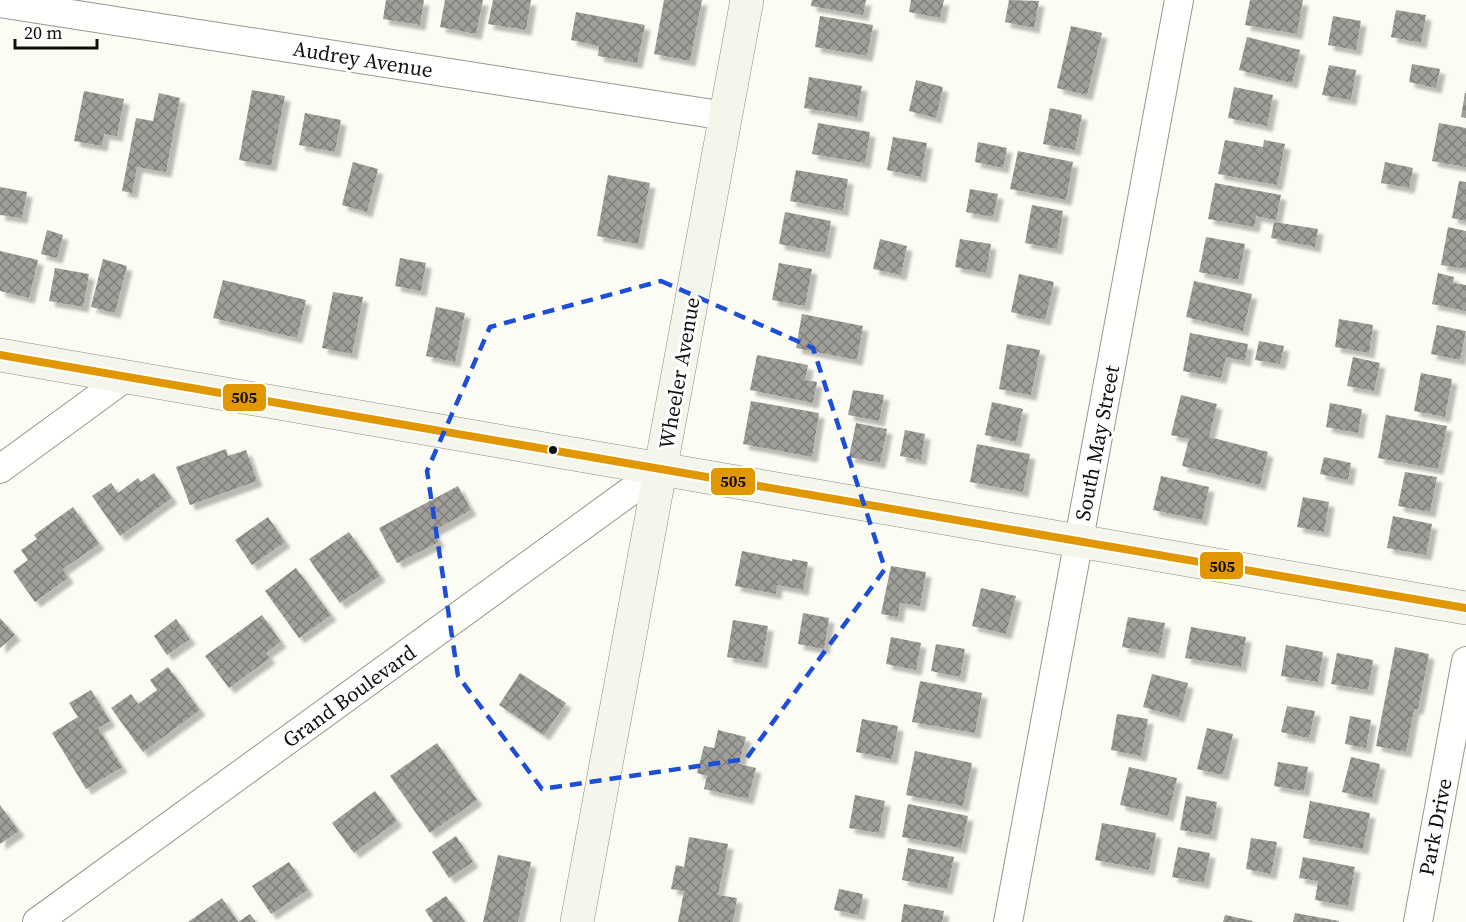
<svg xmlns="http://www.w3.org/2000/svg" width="1466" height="922" viewBox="0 0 1466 922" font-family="'Source Serif 4',serif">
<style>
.building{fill:url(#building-cross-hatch);filter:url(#shadow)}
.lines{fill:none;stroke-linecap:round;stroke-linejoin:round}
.street-casing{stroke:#969692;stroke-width:30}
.secondary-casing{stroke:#8c8c89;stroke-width:34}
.street{stroke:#fffffd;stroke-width:28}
.secondary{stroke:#f4f5eb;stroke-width:33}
.bus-1-casing{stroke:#fff;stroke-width:12}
.bus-1{stroke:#e09702;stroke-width:8}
.marked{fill:none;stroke:#1d4ed8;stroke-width:4.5;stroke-dasharray:12 8;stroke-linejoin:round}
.bus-dot{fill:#0f0f0f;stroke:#fff;stroke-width:2}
.labels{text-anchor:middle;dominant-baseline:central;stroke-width:6;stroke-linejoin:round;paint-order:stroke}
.street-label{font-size:21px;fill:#0f0f0f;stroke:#fff}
.line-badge{stroke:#fff;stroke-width:2}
.pale-badge-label{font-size:16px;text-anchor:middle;font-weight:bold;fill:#111}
</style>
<defs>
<pattern id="building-cross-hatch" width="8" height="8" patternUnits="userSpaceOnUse" patternTransform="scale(1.5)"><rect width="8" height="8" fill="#a09e99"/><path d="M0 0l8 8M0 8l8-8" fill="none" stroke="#817f7b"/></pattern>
<filter id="shadow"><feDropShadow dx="5.5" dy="5.5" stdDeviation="1.5" flood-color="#0004"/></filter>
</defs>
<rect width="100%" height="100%" fill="#fcfcf4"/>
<g class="building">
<polygon points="386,0 424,0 420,25 383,19"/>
<polygon points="445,0 483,0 476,34 440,27"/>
<polygon points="493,0 531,0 526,30 488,24"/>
<polygon points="664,0 702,0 690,61 654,54"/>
<polygon points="812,0 866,0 863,15 811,6"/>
<polygon points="911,0 944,0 940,18 909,12"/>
<polygon points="1009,0 1039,1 1034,28 1005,22"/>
<polygon points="1250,0 1303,0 1297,34 1245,25"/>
<polygon points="1396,10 1426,15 1421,43 1391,37"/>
<polygon points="576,12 645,25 637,63 598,56 599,46 571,40"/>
<polygon points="820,16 873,25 867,56 815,47"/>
<polygon points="1333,16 1361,21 1356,50 1328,45"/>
<polygon points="1071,26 1102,33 1087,95 1057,88"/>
<polygon points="1247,37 1300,50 1292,83 1239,70"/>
<polygon points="1412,64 1440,69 1436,88 1409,82"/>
<polygon points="1329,65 1356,70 1351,100 1322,95"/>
<polygon points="809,77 862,86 857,117 804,108"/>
<polygon points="916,80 943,87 936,118 909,111"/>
<polygon points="1234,87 1273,95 1267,126 1228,118"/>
<polygon points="252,90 285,96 271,166 239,160"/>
<polygon points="84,91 124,99 117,136 104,134 102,146 74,141"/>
<polygon points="159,93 180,98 166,172 137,167 132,193 122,191 136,118 153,121"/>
<polygon points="1465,93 1466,93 1466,118 1461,117"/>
<polygon points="1050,108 1082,115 1075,150 1043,144"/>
<polygon points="305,113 341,120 335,152 299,145"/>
<polygon points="818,123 870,132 865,163 812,154"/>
<polygon points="1439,123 1466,128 1466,167 1432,161"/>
<polygon points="893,137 927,143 921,177 887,170"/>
<polygon points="1225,140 1263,147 1264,140 1285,144 1277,185 1218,174"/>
<polygon points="978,142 1007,148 1003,168 975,162"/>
<polygon points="1018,151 1073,162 1066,200 1010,189"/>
<polygon points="353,162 378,169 367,212 342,205"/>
<polygon points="1385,162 1413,168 1409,188 1381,183"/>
<polygon points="796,170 848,179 843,211 790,201"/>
<polygon points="608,175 650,183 638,244 597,236"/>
<polygon points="1459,181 1466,182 1466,221 1452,218"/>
<polygon points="1215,183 1281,195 1276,220 1256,216 1254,227 1208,219"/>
<polygon points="0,187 27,192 22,218 0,215"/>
<polygon points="970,189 998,194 993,217 966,212"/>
<polygon points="1032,205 1063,211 1057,249 1025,243"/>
<polygon points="785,212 831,221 825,253 779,244"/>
<polygon points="1274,222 1318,229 1315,247 1271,238"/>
<polygon points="1448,227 1466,231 1466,269 1441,265"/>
<polygon points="47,230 63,235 57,258 41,254"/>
<polygon points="1206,237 1245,244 1238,280 1199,272"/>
<polygon points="880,239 907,246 901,275 873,269"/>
<polygon points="960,239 991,244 986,273 955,267"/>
<polygon points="0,251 38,260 29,298 0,291"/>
<polygon points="400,258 426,263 421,291 395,286"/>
<polygon points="103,259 127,266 115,313 91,307"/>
<polygon points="779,263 812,269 805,306 772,300"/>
<polygon points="55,268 89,274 83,307 49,301"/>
<polygon points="1438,273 1454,277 1453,283 1466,285 1466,311 1432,304"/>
<polygon points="1019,274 1054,282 1045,320 1011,312"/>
<polygon points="223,280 306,300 297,338 213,318"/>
<polygon points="1194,281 1252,294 1243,331 1186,317"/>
<polygon points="333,292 363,297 352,354 322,348"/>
<polygon points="436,307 465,313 455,362 426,356"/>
<polygon points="802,314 863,326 857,360 796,348"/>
<polygon points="1339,319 1373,325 1369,353 1335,347"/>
<polygon points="1437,325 1466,331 1460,360 1431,354"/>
<polygon points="1190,333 1248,344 1245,361 1226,357 1221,378 1183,371"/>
<polygon points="1259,341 1284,346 1280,364 1255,360"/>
<polygon points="1007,344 1040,350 1031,395 999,389"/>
<polygon points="757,355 808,365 805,380 817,382 813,403 750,390"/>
<polygon points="1353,357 1380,363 1374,391 1347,386"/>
<polygon points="1421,373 1452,379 1445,417 1414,411"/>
<polygon points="853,390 884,395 879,421 848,415"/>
<polygon points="1181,395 1217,404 1209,437 1268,452 1260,485 1182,466 1189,439 1171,435"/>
<polygon points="751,401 819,413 812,457 743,444"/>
<polygon points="992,402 1023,409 1016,442 985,435"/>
<polygon points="1330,403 1362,409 1358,433 1326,427"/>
<polygon points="1386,415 1447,426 1438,469 1378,458"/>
<polygon points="856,423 887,429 880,463 849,457"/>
<polygon points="905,430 925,434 921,460 900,456"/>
<polygon points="977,444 1030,454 1023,492 970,482"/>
<polygon points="226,449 228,456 246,450 257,481 190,505 176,467"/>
<polygon points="1324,457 1351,463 1348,480 1320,474"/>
<polygon points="1405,472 1437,477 1430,512 1398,506"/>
<polygon points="154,473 172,498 120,536 92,496 111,483 118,493 138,478 141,482"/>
<polygon points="1161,476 1209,487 1202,520 1153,510"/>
<polygon points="458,486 471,510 433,531 439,542 397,563 379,528"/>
<polygon points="1303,497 1329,502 1324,532 1297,527"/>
<polygon points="73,507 99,544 63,569 68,578 35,602 13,571 28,560 21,550 37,539 34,535"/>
<polygon points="1393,516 1432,524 1426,555 1387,548"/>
<polygon points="268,517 285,542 252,565 235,540"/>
<polygon points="349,532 380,576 340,603 309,559"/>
<polygon points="742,551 792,561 792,559 808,562 803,590 777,585 776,594 735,586"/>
<polygon points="891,566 926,572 920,606 900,603 898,617 881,614"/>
<polygon points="296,568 331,615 299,638 265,591"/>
<polygon points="981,588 1016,596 1006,634 972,626"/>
<polygon points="803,613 829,618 824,649 798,644"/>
<polygon points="262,615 281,642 266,653 270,658 229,688 205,656"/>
<polygon points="1128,617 1165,623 1159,653 1122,647"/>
<polygon points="0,618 15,635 0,648"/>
<polygon points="176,619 190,639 167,655 154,636"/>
<polygon points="733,620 768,626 762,663 727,657"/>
<polygon points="1191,627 1246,637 1241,667 1185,658"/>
<polygon points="891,637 921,643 916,670 886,664"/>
<polygon points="936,644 965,649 960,677 931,671"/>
<polygon points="1286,645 1323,652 1318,682 1281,676"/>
<polygon points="1395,647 1429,654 1418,709 1414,709 1406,752 1376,746"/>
<polygon points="1337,653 1373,660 1368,690 1331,684"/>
<polygon points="168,667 200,710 143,752 111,708 131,694 138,704 157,690 150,680"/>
<polygon points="520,673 566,703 544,735 499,705"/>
<polygon points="1152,674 1188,683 1179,717 1143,707"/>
<polygon points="920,681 982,693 975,733 912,722"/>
<polygon points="91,690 110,721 98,728 122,767 86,789 52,733 78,717 69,703"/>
<polygon points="1287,706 1315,711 1309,738 1281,732"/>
<polygon points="1117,714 1148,719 1141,756 1111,750"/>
<polygon points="1350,716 1371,720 1366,748 1345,744"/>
<polygon points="862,719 898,726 892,759 856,752"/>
<polygon points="1207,728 1233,734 1223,775 1197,769"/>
<polygon points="718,730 746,737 739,764 756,768 748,799 704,789 707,776 697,773 704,746 714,748"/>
<polygon points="437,743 477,800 430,833 390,776"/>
<polygon points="915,751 972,763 963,806 906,795"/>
<polygon points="1351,757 1380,764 1372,799 1342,792"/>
<polygon points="1278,762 1308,767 1304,791 1274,786"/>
<polygon points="1129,767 1177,778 1168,816 1120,805"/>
<polygon points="375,791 397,821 354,853 332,823"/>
<polygon points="855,795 885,801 879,833 849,828"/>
<polygon points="1186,796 1217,802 1211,835 1180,830"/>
<polygon points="1310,801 1370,813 1363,849 1303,838"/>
<polygon points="908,804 968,816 961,848 902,837"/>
<polygon points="0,805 19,831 0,844"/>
<polygon points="1102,823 1156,833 1149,870 1095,860"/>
<polygon points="456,836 473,862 449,878 432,852"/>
<polygon points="689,837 728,844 718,895 737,898 733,922 678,922 684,891 671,889 676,865 684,867"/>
<polygon points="1251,838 1277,842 1271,874 1246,869"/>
<polygon points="1178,847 1210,853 1204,883 1172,877"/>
<polygon points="908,848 954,857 947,889 902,880"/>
<polygon points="498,855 531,862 518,922 483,922"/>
<polygon points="1303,857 1355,867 1348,906 1315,900 1318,881 1299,878"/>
<polygon points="289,862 308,890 271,914 252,886"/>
<polygon points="839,889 863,894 859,915 834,910"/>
<polygon points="446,896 465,922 433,922 425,910"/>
<polygon points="222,898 238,922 250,914 256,922 188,922"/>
<polygon points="904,904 944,911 942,922 901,922"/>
<polygon points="1295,913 1339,921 1339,922 1293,922"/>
<polygon points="1225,915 1253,921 1252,922 1223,922"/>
</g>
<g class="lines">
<g class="street-casing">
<g id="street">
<polyline points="0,3 726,116"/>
<polyline points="0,469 126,377"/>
<polyline points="37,922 661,469"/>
<polyline points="1008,922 1179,0"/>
<polyline points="1418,922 1466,661"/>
</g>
</g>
<g class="secondary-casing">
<g id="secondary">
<polyline points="0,355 1466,608"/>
<polyline points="577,922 747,0"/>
</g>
</g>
<use href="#street" class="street"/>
<use href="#secondary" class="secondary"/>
<g class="bus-1-casing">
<polyline id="bus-1" points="0,355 1466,608"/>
</g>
<use href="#bus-1" class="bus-1"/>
</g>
<path class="marked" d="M661 281 813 348 885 569 746 759 542 789 458 676 427 471 490 327Z"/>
<circle class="bus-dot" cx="553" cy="450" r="5"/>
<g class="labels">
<g class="street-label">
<text transform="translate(363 59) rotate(9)">Audrey Avenue</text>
<text transform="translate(679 373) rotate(-80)">Wheeler Avenue</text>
<text transform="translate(1097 443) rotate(-79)">South May Street</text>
<text transform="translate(349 696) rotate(-36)">Grand Boulevard</text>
<text transform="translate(1435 827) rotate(-79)">Park Drive</text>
</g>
</g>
<g class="line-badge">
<rect x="222" y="383" width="45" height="29" rx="6" fill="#e09702"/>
<rect x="710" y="467" width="46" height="29" rx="6" fill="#e09702"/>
<rect x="1199" y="551" width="45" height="29" rx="6" fill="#e09702"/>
</g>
<g class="pale-badge-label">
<text x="244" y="403">505</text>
<text x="733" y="487">505</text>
<text x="1222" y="572">505</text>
</g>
<path d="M15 39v9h82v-9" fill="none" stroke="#0f0f0f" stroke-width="3"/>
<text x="24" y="39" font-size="18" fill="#0f0f0f" stroke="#ffffff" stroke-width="4.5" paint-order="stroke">20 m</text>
</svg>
